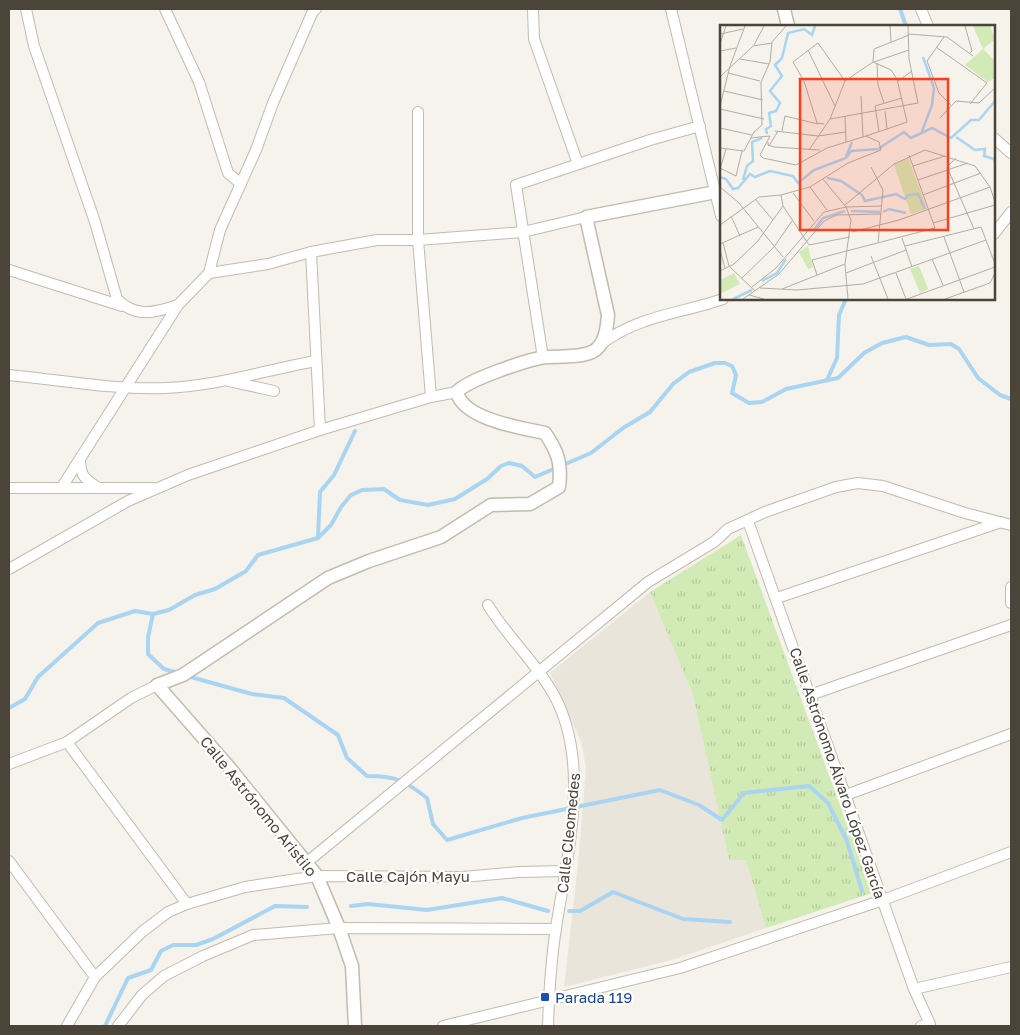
<svg xmlns="http://www.w3.org/2000/svg" width="1020" height="1035" viewBox="0 0 1020 1035" font-family="'Golos Text',sans-serif">
<style>
.residential{fill:#eae5da}
.grass{fill:url(#grass-tufts)}
.lines{fill:none;stroke-linecap:round;stroke-linejoin:round}
.stream{stroke:#a9d4f2;stroke-width:4}
.minor-casing{stroke:#c2bbae;stroke-width:12}
.tertiary-casing{stroke:#c2bbae;stroke-width:15}
.minor{stroke:#fff;stroke-width:10}
.tertiary{stroke:#fff;stroke-width:12}
.transit-dot{fill:#1a4fb4;stroke:#fff;stroke-width:2}
.labels{text-anchor:middle;dominant-baseline:central;stroke-width:4.5;stroke-linejoin:round;paint-order:stroke}
.street-label{font-size:15px;fill:#4b4439;stroke:#fff}
.transit-label{font-size:15px;fill:#164399;stroke:#fff;text-anchor:start}
.inset-river{fill:none;stroke:#a9d4f2;stroke-width:2.5}
.inset-road{fill:none;stroke:#b2ada4;stroke-width:1}
.view{fill:#fc3f1d;fill-opacity:0.15;stroke:#fc3f1d;stroke-width:2.5}
.inset-edge{fill:none;stroke:#4b4439;stroke-width:2.5}
</style>
<defs>
<pattern id="grass-tufts" width="24" height="20" patternUnits="userSpaceOnUse" patternTransform="scale(1.25)"><rect width="24" height="20" fill="#d2eab5"/><path d="M3 7l-1-3M5 7V3M7 7l1-3M15 17l-1-3M17 17v-4M19 17l1-3" fill="none" stroke="#b6ca9c"/></pattern>
</defs>
<rect width="100%" height="100%" fill="#f6f3ec"/>
<polygon class="residential" points="650,592 693,695 729,860 746,860 766,928 672,960 564,987 578,864 586,767 581,741 550,673"/>
<polygon class="grass" points="741,535 872,893 766,928 746,860 729,860 693,695 650,592"/>
<g class="lines">
<g class="stream">
<polyline points="900,9 906,26"/>
<polyline points="827,380 837,358 839,315 846,299"/>
<polyline points="318,538 320,492 334,475 355,431"/>
<polyline points="153,614 148,637 148,654 164,669 178,673"/>
<path d="M187 676 252 694 284 698 338 735 347 758 367 776C396 776 404 780 427 798L433 824 447 840 522 818 660 790 699 805 722 820 744 793 809 786 828 803 847 841 862 891"/>
<polyline points="9,708 25,699 38,677 98,623 135,611 153,614 169,610 195,595 215,589 246,571 258,555 318,538 331,525 341,507 351,495 362,490 384,489 400,500 428,505 455,499 487,479 501,466 509,463 522,466 535,477 591,453 623,428 650,412 673,384 689,372 715,363 725,363 732,366 736,375 732,393 749,403 762,402 786,389 838,378 864,353 882,343 906,337 929,345 951,344 959,349 978,378 1000,395 1011,399"/>
<polyline points="351,906 368,904 427,910 502,898 548,911"/>
<polyline points="569,911 580,911 613,892 683,919 730,922"/>
<polyline points="105,1026 128,978 151,970 161,951 173,945 196,945 213,939 275,906 307,907"/>
</g>
<g class="minor-casing">
<g id="minor">
<path d="M26 9 34 46 95 222 117 299C135 318 155 313 178 305"/>
<polyline points="165,9 199,82 228,173 241,184"/>
<polyline points="533,9 534,39 578,164"/>
<polyline points="671,9 721,216"/>
<polyline points="921,9 928,26"/>
<polyline points="418,112 418,240 431,397"/>
<polyline points="994,138 1011,153"/>
<polyline points="994,234 1011,212"/>
<polyline points="311,252 320,430"/>
<polyline points="9,270 122,306"/>
<polyline points="209,273 220,230 256,150 273,103 313,11 316,9"/>
<path d="M601 344C640 315 680 314 723 299"/>
<polyline points="543,358 516,185 650,140 700,126"/>
<path d="M9 375C61 380 113 390 165 388 217 386 266 370 316 361"/>
<polyline points="229,381 274,391"/>
<path d="M80 462C81 476 85 479 97 487"/>
<polyline points="62,487 178,305 209,273 268,264 311,252 377,240 418,240 523,232 586,217"/>
<polyline points="9,488 153,488"/>
<polyline points="748,521 914,989 930,1024 921,1026"/>
<polyline points="9,569 128,501 188,475 320,430 431,397 457,392"/>
<polyline points="1011,587 1011,603"/>
<polyline points="777,598 1001,522"/>
<path d="M488 605C507 637 537 663 555 697 591 765 567 856 556 928 551 960 549 994 548 1026"/>
<polyline points="810,695 1011,625"/>
<polyline points="67,742 187,904"/>
<polyline points="9,764 67,742 131,698 157,685"/>
<polyline points="846,795 1011,734"/>
<polyline points="9,861 95,977"/>
<polyline points="306,863 648,582 714,542 728,529 765,512 836,487 858,483 883,486 965,513 1011,525"/>
<polyline points="914,989 1011,967"/>
<polyline points="67,1026 95,977 142,932 168,912 187,904 245,887 317,876 463,877 519,872 566,871"/>
<polyline points="118,1026 142,995 164,976 203,956 253,935 339,928 556,929"/>
<polyline points="443,1026 680,968 883,900 1011,852"/>
</g>
</g>
<g class="tertiary-casing">
<g id="tertiary">
<polyline points="784,9 788,26"/>
<path d="M355 1026 352 966 339 928 317 876 228 766 157 685 183 675 328 578 369 561 441 537 491 505 530 504 559 487C562 464 558 452 545 433 522 428 462 419 457 392 467 380 529 359 546 357 560 356 578 358 592 352 605 346 607 328 608 315L586 217 721 191"/>
</g>
</g>
<use href="#minor" class="minor"/>
<use href="#tertiary" class="tertiary"/>
</g>
<rect class="transit-dot" x="540" y="992" width="10" height="10" rx="2.5"/>
<g class="labels">
<g class="street-label">
<text transform="translate(838 773) rotate(71)">Calle Astrónomo Álvaro López García</text>
<text transform="translate(259 806) rotate(51)">Calle Astrónomo Aristilo</text>
<text transform="translate(568 833) rotate(-84)">Calle Cleomedes</text>
<text x="408" y="876">Calle Cajón Mayu</text>
</g>
<g class="transit-label">
<text x="555" y="997">Parada 119</text>
</g>
</g>
<g transform="translate(720 25)">
<rect width="275" height="275" fill="#f6f3ec"/>
<path d="M253 1H270L275 14 263 24ZM188 132 207 184 191 189 174 140Z" fill="#d2eab5"/>
<path d="M88 221 93 242 88 244 79 227ZM199 241 208 264 200 268 190 244Z" fill="#d2eab5"/>
<path d="M263 24 275 36V53L268 57 245 40Z" fill="#d2eab5"/>
<path d="M14 248 20 259 0 269V255Z" fill="#d2eab5"/>
<path class="inset-river" d="M47 109 46 104 51 101 49 88 56 86 60 78 50 66 62 51 55 40 62 33 68 8 84 4 92 10 95 1M201 109 212 80 214 63 203 32M236 112 255 125 265 124 264 131 274 134 275 138M126 132 132 117M0 152 6 154 13 164 18 163 30 149 35 152 50 146 73 151 78 158 94 145 126 133 131 126 158 124 184 107 191 113 212 103 231 113 251 95H259L275 76M107 153 121 156 142 170 145 176 176 169 185 174 188 170 198 169 205 184M23 155 27 141 33 136 32 117 42 113M131 186 160 187M163 187 169 184 186 188M94 205 103 193 125 186M42 256 57 248 66 234M13 274 32 265"/>
<path class="inset-road" d="M170 1 171 17M245 1 252 26 249 29M0 9 23 4M188 9 227 12 253 31M224 12 207 36 219 68 231 80M0 19 6 1M34 20 44 1M216 22 267 58 250 79M88 25 115 81M0 26 16 23M20 34 49 39M153 37 171 45 177 54 187 97 167 104M154 37 189 25M157 38 158 60 164 78M8 48 40 56M0 52 33 21 52 18M178 56 192 46M4 66 43 75M141 71 143 112M0 81 10 41 25 1M0 84 44 94M125 91 126 117M220 93 236 76 259 78 275 63M110 94 125 56 153 37 154 24 189 10M104 99 97 98 84 56 73 37 98 18 125 56M0 103 32 110M55 106 98 111 126 107M62 106 65 91 98 99M159 106 155 81 182 73M31 113 50 111 40 130 43 133 76 140 107 123 146 111M48 117V120L54 122 100 125M49 121 58 106M0 123 24 126 34 107 42 100 41 57 50 37 52 17 66 1M89 125 110 94 198 78 189 34 188 1M236 133 227 142 254 204M1 141 6 124M193 141 225 131M151 142 163 165 158 218M0 143 16 151 22 126M103 154 126 182 131 195 125 239 128 274M198 155 248 138M0 162 19 178 63 232M90 162 107 185M73 168 94 196M203 170 261 148M35 174 53 195M125 180 174 139 205 125 255 141 270 162 275 177M11 191 20 211M213 198 275 180M0 200 39 172 61 170M132 207 179 195 270 162M130 212 89 220 63 181 61 170 90 162 128 138 161 125 159 117 146 111 167 104 165 86M224 212 244 267M182 213 192 242M3 218 9 241 35 266M0 219 38 202M185 221 261 202 275 239M0 225 5 243M151 231 168 274M212 234 223 260M0 246 14 239 37 217 63 181M126 248 186 225M176 248 186 274M97 250 92 235 215 203 189 130M22 253 54 222 72 196M32 262 56 243 104 187 126 182 162 181M40 263 77 265 143 259 266 215M62 264 125 239M29 270 44 274M23 274 59 249 104 196 117 190 161 189M187 274 275 242M225 274 270 258 275 248"/>
<path class="view" d="M80 54H228V205H80Z"/>
<rect width="275" height="275" class="inset-edge"/>
</g>
<rect width="1020" height="1035" fill="none" stroke="#4b4439" stroke-width="20"/>
</svg>
